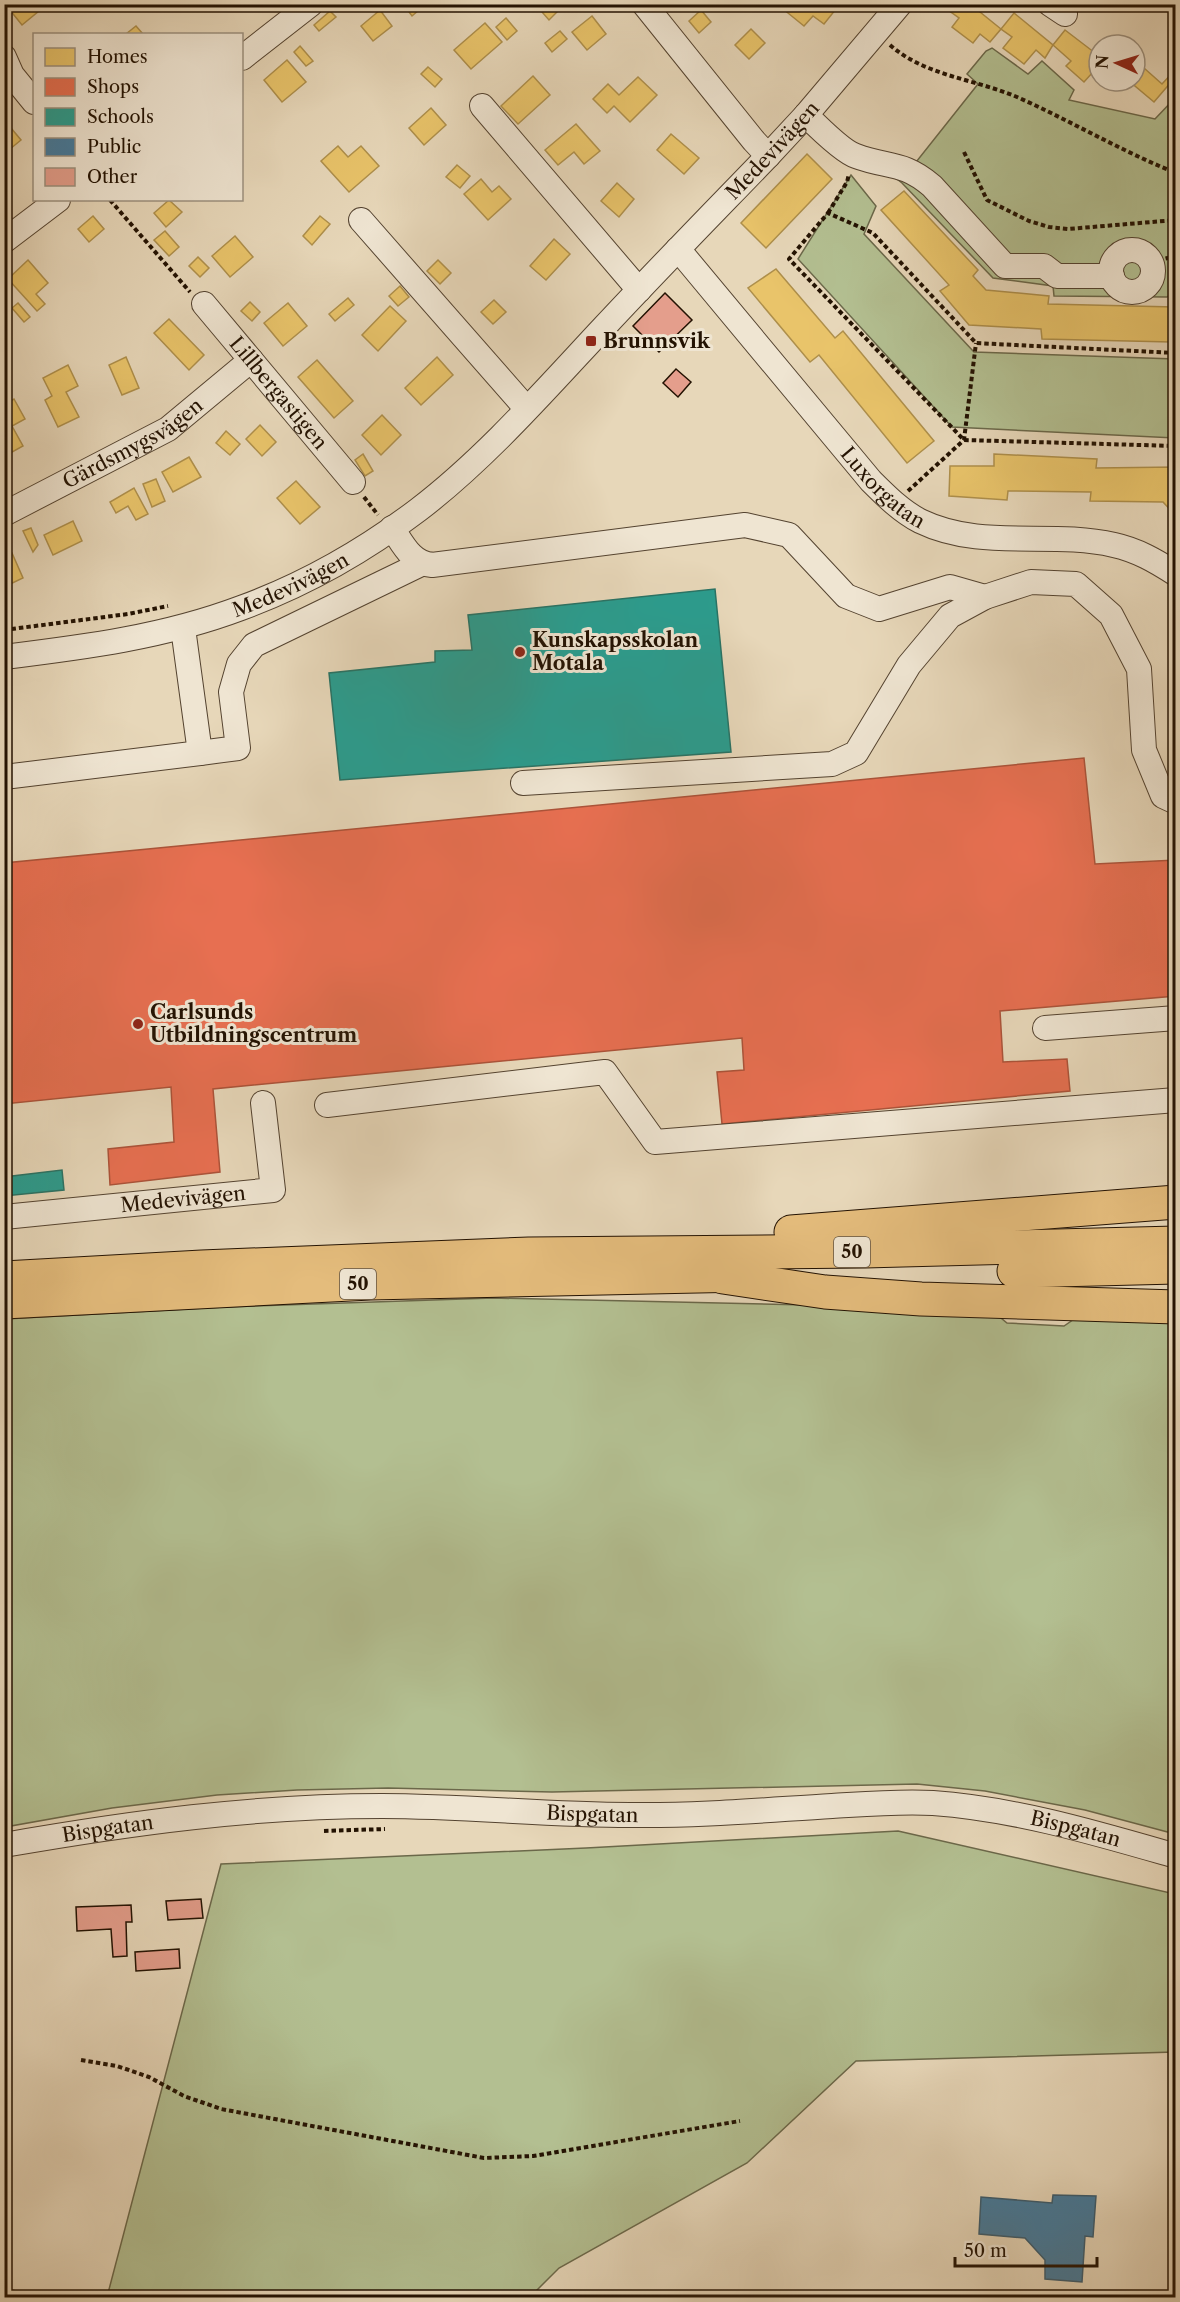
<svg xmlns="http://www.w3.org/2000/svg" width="1180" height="2302" viewBox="0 0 1180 2302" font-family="'Libre Caslon Text',serif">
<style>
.green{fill:#b3bf91;stroke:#6b684a;stroke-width:1.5}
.homes{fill:#e9c46a;stroke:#ae8f4b;stroke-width:1.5}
.shops{fill:#e76f51;stroke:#ac5339;stroke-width:1.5}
.schools{fill:#2a9d8f;stroke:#287365;stroke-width:1.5}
.public{fill:#457b9d;stroke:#3b5c6e;stroke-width:1.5}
.building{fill:#e49e8c;stroke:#231202;stroke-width:1.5}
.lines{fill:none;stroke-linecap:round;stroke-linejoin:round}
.minor-casing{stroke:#544330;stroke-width:26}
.highway-casing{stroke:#231202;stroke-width:35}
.path{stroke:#231202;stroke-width:4;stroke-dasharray:4.5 3;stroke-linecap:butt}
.minor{stroke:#efe5d2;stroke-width:24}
.highway{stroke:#e4bc7c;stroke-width:33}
.poi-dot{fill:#8f2418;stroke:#efe5d2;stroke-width:2}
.labels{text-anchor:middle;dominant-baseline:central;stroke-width:6;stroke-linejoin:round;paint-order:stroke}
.shield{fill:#efe5d2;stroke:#605140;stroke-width:1.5}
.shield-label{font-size:18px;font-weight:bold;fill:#231202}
.street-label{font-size:20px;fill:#231202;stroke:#efe5d2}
.poi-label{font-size:20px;font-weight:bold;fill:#231202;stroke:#efe5d2;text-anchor:start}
</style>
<rect width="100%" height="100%" fill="#e7d7b9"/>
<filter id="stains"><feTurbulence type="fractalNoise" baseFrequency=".00333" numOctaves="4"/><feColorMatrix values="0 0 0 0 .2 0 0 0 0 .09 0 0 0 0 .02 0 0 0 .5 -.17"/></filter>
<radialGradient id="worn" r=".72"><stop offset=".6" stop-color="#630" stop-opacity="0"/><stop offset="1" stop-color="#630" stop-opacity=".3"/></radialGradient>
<g class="green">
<polygon points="992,48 1028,74 1042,61 1074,90 1069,100 1155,119 1176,97 1175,291 1167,297 1054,296 1053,286 993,278 902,183 876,163 909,171 978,84 967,74 986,51"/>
<polygon points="851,175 876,206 864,234 974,352 1175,359 1175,438 952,427 798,259"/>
<polygon points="493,1298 990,1309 1007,1323 1064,1326 1083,1313 1175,1316 1175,1834 1085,1810 985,1791 917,1784 552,1792 388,1788 297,1790 217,1795 112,1808 5,1827 5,1319 224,1307"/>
<polygon points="898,1831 1175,1894 1175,2052 856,2061 747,2163 559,2268 530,2297 107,2297 221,1864 586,1848"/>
</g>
<g class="homes">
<polygon points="5,4 44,4 45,6 22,25"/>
<polygon points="403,4 426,4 412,16"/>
<polygon points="535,4 565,4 549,20"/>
<polygon points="787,4 803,4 810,10 815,4 840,4 824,24 813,16 804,26 783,9"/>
<polygon points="952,4 970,4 1001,29 990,42 980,34 973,43 952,27 959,18 948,10"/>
<polygon points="380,10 392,26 373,41 361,26"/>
<polygon points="701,10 711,22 699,33 689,21"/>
<polygon points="330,11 336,17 319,31 314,25"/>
<polygon points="1014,13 1053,45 1045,58 1036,50 1024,64 1003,48 1012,37 1001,29"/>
<polygon points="592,16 606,34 587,50 572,32"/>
<polygon points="506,18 517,31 507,40 496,27"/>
<polygon points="485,23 502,42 471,69 454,50"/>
<polygon points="136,26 143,34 126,34"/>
<polygon points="751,29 765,43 749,59 735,45"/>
<polygon points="1065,30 1099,56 1099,77 1093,72 1084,82 1066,66 1071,61 1053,45"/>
<polygon points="560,31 567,39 552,52 545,43"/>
<polygon points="300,46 313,61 306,66 294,52"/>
<polygon points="287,60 306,82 282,102 264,80"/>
<polygon points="1135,60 1162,84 1176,69 1176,83 1172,81 1154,102 1129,81 1135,81"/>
<polygon points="428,67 442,79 435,87 421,74"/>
<polygon points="533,76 550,95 518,124 501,106"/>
<polygon points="638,77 657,95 630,122 614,106 607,113 593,99 608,84 619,95"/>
<polygon points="431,108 446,125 424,145 409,128"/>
<polygon points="6,122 21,140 4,154 4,123"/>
<polygon points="576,124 600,151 584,164 574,152 558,165 545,150"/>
<polygon points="671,134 699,158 684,174 657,150"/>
<polygon points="338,146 348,157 361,146 379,166 349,192 321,161"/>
<polygon points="807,154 832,179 766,248 741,223"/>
<polygon points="457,165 470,176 460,188 446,177"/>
<polygon points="481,179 492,192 499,186 511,199 488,220 464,194"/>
<polygon points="617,183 634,199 619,217 601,201"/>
<polygon points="904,191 978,270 973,276 986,290 1049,296 1048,304 1174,307 1171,342 1042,339 1041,329 969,325 940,291 949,285 881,210"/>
<polygon points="169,200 182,212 166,227 154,213"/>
<polygon points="93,216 104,229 89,242 78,229"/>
<polygon points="320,216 330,224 312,245 303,236"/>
<polygon points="165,231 179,247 169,256 154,240"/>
<polygon points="235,236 253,257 230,277 212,256"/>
<polygon points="554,239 570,254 546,280 530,266"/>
<polygon points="198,257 209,268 200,277 189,266"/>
<polygon points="28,260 48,283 36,294 45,304 37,311 8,279"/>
<polygon points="438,260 451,273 440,284 427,271"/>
<polygon points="776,269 835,338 843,331 934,441 907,463 819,355 810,362 748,288"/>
<polygon points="400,286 409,297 398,306 389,296"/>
<polygon points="348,298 354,305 335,321 329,314"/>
<polygon points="494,300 506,312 493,324 481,312"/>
<polygon points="250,302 260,312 252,321 241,311"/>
<polygon points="18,303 30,317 24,322 12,308"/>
<polygon points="288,303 307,326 283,346 264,323"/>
<polygon points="390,306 406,321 378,351 362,335"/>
<polygon points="169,319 204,355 189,370 154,333"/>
<polygon points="126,357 139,388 122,395 109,365"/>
<polygon points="437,357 453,375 421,405 405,388"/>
<polygon points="317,360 353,401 334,418 298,377"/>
<polygon points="68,365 78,386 66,392 79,417 58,427 45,400 52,396 43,378"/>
<polygon points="14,399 25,419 12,426 23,446 5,456 4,405"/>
<polygon points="382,415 401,435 381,455 362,435"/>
<polygon points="260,425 276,442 262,456 246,439"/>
<polygon points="226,431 240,444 230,455 216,443"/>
<polygon points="363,454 373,471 365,476 355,460"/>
<polygon points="994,454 1097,459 1096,468 1176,467 1176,516 1163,502 1090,501 1091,492 1008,491 1007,500 949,496 950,466 994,466"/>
<polygon points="189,457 201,477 173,492 162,472"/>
<polygon points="156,479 165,501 152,507 143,484"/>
<polygon points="296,481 320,507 300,524 277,498"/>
<polygon points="134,488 148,514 136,520 128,506 116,513 110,502"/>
<polygon points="73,521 82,541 53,555 44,535"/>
<polygon points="31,528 38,545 33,552 23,531"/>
<polygon points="12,553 23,578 4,587 4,557"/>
</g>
<polygon class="shops" points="1084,758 1095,864 1176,860 1176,996 1000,1011 1003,1062 1067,1059 1070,1091 722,1124 717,1072 744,1070 742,1038 213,1089 220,1172 110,1185 108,1149 174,1142 171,1087 4,1104 4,863"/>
<g class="schools">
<polygon points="715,589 731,752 340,780 329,673 435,662 435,651 472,650 468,615"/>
<polygon points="62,1170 64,1190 4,1196 4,1177"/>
</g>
<polygon class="public" points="1053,2195 1096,2196 1093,2237 1085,2236 1082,2282 1045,2279 1045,2260 1025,2238 979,2234 981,2197 1052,2203"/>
<g class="building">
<polygon points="665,293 692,320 659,352 633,326"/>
<polygon points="676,369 691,382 678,397 663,383"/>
<polygon points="201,1899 203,1918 168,1920 166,1901"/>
<polygon points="131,1905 132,1922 126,1922 127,1956 113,1957 111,1929 77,1931 76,1907"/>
<polygon points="179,1949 180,1968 136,1971 135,1952"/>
<polygon points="4,2289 43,2295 42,2298 4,2298"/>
</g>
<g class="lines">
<g class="minor-casing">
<g id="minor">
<polyline points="644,4 754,141 768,156"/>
<polyline points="1050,4 1065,14"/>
<polyline points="4,57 12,75 34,102"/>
<polyline points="242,58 311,4"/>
<polyline points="482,106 639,290"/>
<path d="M806 115C816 125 843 152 856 156 888 168 903 161 932 186L1005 266H1044L1057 276H1112"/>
<polyline points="361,220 526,408"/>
<polyline points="4,241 58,200"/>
<path id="s1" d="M678 249 871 481C886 496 901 511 920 521 982 551 1050 530 1114 545 1137 550 1156 561 1176 574"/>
<circle cx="1132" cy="271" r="21"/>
<path id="s2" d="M204 304 353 482"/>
<path id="s3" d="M4 514 168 429 251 360"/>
<path d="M392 528C403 544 411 563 432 565L745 525 789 535 846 596 879 609 950 587 985 597"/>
<path id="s4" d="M4 657C85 647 164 637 241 608 304 585 364 551 418 510 486 458 546 389 604 327 658 269 713 213 768 156L806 115 900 4"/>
<polyline points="200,753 238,748 231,692 239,664 254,645 421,564"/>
<polyline points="4,777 200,753 183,628"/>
<polyline points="523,783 832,764 856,753 909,665 950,616 985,597 1031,582 1076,584 1111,615 1139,669 1144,750 1163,796 1176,802"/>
<polyline points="1045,1028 1176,1018"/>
<polyline points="327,1105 605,1072 655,1142 1176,1100"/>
<path id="s5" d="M4 1217 273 1190 263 1103"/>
<path id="s6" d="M4 1845C130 1823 254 1806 382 1806 465 1806 547 1815 630 1815 698 1816 765 1810 832 1806 865 1804 899 1801 933 1803 1016 1809 1096 1833 1176 1856"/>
</g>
</g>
<g class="highway-casing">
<g id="highway">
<polyline points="791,1232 1176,1202"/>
<polyline points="1014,1271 1176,1267"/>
<polyline points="723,1277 825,1292 921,1299 1176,1307"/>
<polyline points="4,1278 202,1267 529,1254 865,1251 1176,1243"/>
<polyline points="4,1302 370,1283 746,1275"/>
</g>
</g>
<g class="path">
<path d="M890 45C925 76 975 79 1017 97 1071 121 1121 151 1176 173"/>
<polyline points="964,152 987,200 1029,221 1049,227 1068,229 1175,220"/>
<polyline points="110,200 190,292"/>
<polyline points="828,213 847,182 849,174"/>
<polyline points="1176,217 1176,232"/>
<polyline points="1151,262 1176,256"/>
<polyline points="1176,353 976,343 873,233 828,213 789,259 964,440 1176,446"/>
<polyline points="908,491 964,440 976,343"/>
<polyline points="364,497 378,515"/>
<polyline points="4,630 128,614 168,606"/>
<polyline points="324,1831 385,1829"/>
<polyline points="81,2060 117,2066 149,2077 184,2096 221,2109 484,2158 533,2156 740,2121"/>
</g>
<use href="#minor" class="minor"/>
<use href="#highway" class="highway"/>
</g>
<g class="poi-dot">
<rect x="585" y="335" width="12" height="12" rx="3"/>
<circle cx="520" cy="652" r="6"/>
<circle cx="138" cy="1024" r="6"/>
</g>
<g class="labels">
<g class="shield">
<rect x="834" y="1237" width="36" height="30" rx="4.5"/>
<rect x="340" y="1269" width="36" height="30" rx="4.5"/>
</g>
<g class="shield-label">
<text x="852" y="1252">50</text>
<text x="358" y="1284">50</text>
</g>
<g class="street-label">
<text stroke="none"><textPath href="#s4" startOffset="951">Medevivägen</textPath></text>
<text stroke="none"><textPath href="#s2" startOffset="116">Lillbergastigen</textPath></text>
<text stroke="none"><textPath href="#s3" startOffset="147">Gärdsmygsvägen</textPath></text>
<text stroke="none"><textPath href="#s1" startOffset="315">Luxorgatan</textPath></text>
<text stroke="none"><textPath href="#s4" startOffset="297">Medevivägen</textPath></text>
<text stroke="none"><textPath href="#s5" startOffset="180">Medevivägen</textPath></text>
<text stroke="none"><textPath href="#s6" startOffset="591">Bispgatan</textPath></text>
<text stroke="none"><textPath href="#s6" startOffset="105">Bispgatan</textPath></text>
<text stroke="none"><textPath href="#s6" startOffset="1077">Bispgatan</textPath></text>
</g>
<g class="poi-label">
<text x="603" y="341">Brunnsvik</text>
<text x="532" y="640">Kunskapsskolan<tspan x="532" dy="23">Motala</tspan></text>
<text x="150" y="1012">Carlsunds<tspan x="150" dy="23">Utbildningscentrum</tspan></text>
</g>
</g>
<rect width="1180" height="2302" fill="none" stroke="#e7d7b9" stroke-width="24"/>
<rect x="6" y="6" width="1168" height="2290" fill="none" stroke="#231202" stroke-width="3"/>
<rect x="12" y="12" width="1156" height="2278" fill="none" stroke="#231202" stroke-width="1.5"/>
<rect x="33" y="33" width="210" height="168" fill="#efe5d2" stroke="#9d917f" stroke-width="1.5"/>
<rect x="45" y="48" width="30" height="18" fill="#e9c46a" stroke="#9d917f" stroke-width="1.5"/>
<text x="87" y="63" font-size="18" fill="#231202">Homes</text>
<rect x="45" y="78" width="30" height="18" fill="#e76f51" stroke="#9d917f" stroke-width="1.5"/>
<text x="87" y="93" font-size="18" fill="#231202">Shops</text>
<rect x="45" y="108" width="30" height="18" fill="#2a9d8f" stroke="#9d917f" stroke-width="1.5"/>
<text x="87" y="123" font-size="18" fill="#231202">Schools</text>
<rect x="45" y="138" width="30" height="18" fill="#457b9d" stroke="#9d917f" stroke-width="1.5"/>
<text x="87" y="153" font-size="18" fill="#231202">Public</text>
<rect x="45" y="168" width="30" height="18" fill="#e49e8c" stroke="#9d917f" stroke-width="1.5"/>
<text x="87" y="183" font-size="18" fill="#231202">Other</text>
<g transform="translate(1117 63) rotate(274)"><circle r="28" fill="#efe5d2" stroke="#9d917f" stroke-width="1.5"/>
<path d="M0-4.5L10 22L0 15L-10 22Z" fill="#8f2418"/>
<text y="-9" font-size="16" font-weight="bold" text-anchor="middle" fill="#231202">N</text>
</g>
<path d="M955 2257v9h142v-9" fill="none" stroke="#231202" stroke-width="3"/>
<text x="964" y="2257" font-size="18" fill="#231202" stroke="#efe5d2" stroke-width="4.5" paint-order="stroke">50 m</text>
<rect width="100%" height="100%" filter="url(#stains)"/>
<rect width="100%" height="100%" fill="url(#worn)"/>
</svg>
